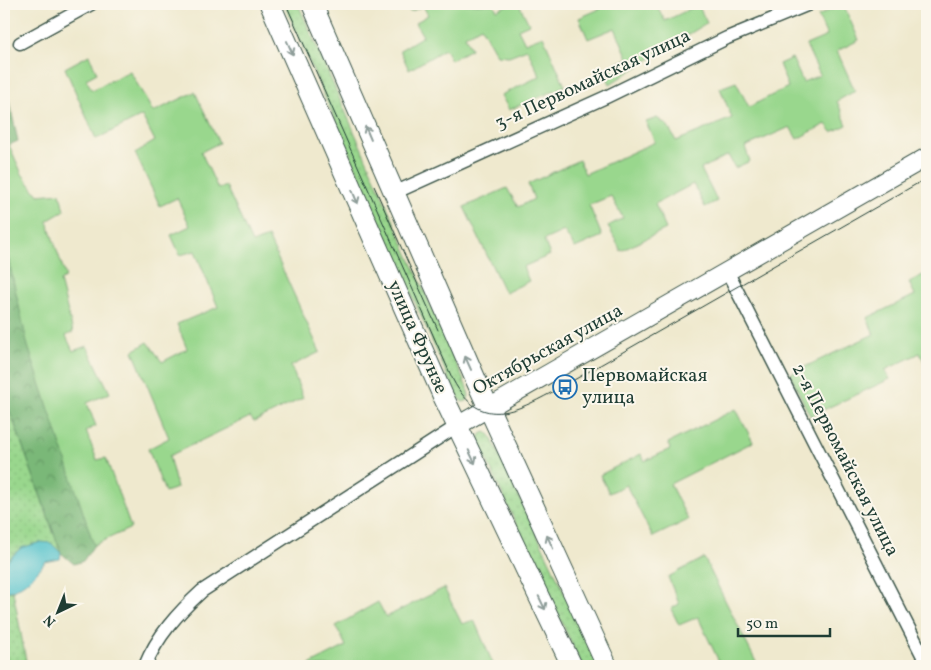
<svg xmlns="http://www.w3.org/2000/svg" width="931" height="670" viewBox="0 0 931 670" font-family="Vollkorn,serif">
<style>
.grass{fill:url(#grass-dots);stroke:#5c8a60}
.forest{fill:url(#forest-crowns);stroke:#4c7a56}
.green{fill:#99d78d;stroke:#5c8a60}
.water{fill:#56c3cc;stroke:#3a8080}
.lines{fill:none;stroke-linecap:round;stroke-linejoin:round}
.minor-casing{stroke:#3e574b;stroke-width:15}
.secondary-casing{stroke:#3e574b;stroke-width:20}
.primary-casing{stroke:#3e574b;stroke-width:22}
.minor{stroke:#fff;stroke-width:12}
.secondary{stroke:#fff;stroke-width:18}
.primary{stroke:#fff;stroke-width:20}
.tram{stroke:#1f3d34;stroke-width:1}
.oneway{stroke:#8f9e9a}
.labels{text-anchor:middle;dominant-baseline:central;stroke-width:4;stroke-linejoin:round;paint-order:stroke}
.street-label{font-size:19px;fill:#1f3d34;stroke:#fbf7ec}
.poi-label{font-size:19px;fill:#1f3d34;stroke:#fbf7ec;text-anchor:start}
</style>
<defs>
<pattern id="grass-dots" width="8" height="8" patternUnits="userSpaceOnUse" patternTransform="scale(1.25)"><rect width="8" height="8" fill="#99d78d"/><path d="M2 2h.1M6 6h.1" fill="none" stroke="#83b97a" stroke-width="1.8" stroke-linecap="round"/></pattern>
<pattern id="forest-crowns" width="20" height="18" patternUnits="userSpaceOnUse" patternTransform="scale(1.25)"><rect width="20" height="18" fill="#7ab878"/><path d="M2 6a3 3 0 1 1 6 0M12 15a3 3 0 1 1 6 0" fill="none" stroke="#639763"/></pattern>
</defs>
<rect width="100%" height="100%" fill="#fbf7ec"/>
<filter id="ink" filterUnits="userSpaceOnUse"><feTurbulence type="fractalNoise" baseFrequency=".02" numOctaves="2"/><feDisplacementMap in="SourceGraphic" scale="10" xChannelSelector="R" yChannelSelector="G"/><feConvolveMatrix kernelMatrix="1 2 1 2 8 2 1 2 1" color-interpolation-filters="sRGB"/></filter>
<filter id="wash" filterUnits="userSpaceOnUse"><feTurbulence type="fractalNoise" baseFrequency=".0096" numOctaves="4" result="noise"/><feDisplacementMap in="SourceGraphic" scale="20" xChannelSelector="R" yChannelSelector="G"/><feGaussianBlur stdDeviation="1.12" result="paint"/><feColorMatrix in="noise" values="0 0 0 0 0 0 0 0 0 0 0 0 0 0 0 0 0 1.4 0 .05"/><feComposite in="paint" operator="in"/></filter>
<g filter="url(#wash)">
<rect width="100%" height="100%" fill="#efe9ce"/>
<g class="grass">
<polygon points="284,4 298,4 467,388 469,396 467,401 462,402 454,391"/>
<polygon points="4,399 14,422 61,553 51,543 21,548 4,564"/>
<polygon points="485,432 490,435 599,666 582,666 481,448 479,439 481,434"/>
<polygon points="13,591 27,666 4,666 4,592"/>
</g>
<g class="forest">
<polygon points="4,94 9,101 18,141 4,147"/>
<polygon points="4,239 28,346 94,545 83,561 74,564 61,553 14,422 4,399"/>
</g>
<g class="green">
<polygon points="406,4 493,4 497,10 509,4 519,4 529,24 518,29 525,43 543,36 565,86 509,110 501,95 540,76 527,49 509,56 497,55 481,27 465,36 471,49 451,60 445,49 409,70 400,50 423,36 415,23 428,15 423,6 410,12"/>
<polygon points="603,4 656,4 665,21 698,5 707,23 610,84 604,70 628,58 615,28 588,39 579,18 604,7"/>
<polygon points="843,4 859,40 837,51 855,91 837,101 847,125 832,132 826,124 797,139 790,127 745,147 750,161 735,168 728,155 701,169 717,201 705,207 693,184 655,204 666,229 621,251 608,226 623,218 611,196 589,205 602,236 575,248 564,231 544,240 550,255 523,267 529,281 505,293 464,207 507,188 518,207 534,199 528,184 579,160 585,174 655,142 646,122 657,118 668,126 676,141 732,118 720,88 736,82 749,107 788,87 779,64 792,58 803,82 820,75 806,45 827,36 818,16"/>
<polygon points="89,55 97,73 86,79 92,90 130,71 153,112 195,92 219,143 201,152 218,189 226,186 252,243 268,237 320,352 291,366 303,398 254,422 250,417 169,456 177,488 165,492 148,449 169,438 133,351 148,342 162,362 187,349 177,324 218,307 195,251 180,255 171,235 190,226 177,198 160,206 135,153 155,141 142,116 96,139 65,68"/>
<polygon points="9,145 22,174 38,195 60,193 64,211 47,221 66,277 60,281 73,332 66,336 73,351 87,346 110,393 87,403 96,426 86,431 97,460 106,458 131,528 94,545 28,346 4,239 4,147"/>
<polygon points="927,273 927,368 920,353 885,370 890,379 810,416 790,374 874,334 867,318 915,295 909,282"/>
<polygon points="736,409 753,442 670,484 688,520 653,537 626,485 609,493 600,475 641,454 645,461 670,449 668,443"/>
<polygon points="704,558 758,666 721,666 698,617 679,625 671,609 679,604 668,577"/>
<polygon points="444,588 462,624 474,620 494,666 384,666 381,660 369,666 307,666 346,646 336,626 378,602 386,617"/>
</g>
<path class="water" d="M41 542 51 543 61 553 60 559 45 562C36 575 20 590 4 592V564L21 548Z"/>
</g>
<g filter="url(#ink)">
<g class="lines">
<g class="minor-casing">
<g id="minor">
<polyline points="924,4 927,10"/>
<polyline points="20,43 91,4"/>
<polyline points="394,193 606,97 727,38 809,4"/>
<polyline points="728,273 927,664"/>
<path d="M145 666C157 636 178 613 202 591L457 426"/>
</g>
</g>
<g class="secondary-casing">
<polyline id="secondary" points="457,426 927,157"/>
</g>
<g class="primary-casing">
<g id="primary">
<polyline points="270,4 443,396 572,666"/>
<polyline points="312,4 475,378 607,666"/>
</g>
</g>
<use href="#minor" class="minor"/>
<use href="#secondary" class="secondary"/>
<use href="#primary" class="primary"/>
<g class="tram">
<path d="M286 4 453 380C481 433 519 410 560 388L927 178"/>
<polyline points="374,186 438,330"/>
</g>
</g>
<defs><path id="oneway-shaft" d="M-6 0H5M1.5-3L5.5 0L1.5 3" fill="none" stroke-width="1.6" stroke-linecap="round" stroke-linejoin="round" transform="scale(1.25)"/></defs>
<g class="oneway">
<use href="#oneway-shaft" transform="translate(290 48) rotate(66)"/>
<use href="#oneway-shaft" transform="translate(368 133) rotate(-113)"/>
<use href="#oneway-shaft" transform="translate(355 197) rotate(67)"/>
<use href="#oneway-shaft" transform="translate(468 363) rotate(-114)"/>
<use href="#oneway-shaft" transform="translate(472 457) rotate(64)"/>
<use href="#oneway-shaft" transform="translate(550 542) rotate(-115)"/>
<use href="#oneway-shaft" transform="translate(542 603) rotate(64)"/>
</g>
</g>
<defs>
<g id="bus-ring" transform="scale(1.25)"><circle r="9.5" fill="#fbf7ec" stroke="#1f6fb2" stroke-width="1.5"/><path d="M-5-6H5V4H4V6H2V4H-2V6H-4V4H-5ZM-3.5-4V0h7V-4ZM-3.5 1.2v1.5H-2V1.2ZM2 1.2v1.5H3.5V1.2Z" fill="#1f6fb2"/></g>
</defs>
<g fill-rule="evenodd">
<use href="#bus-ring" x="565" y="387"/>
</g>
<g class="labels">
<g class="street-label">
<text transform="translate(593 80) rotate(-25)">3-я Первомайская улица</text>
<text transform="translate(417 337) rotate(66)">улица Фрунзе</text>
<text transform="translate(548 350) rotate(-29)">Октябрьская улица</text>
<text transform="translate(845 460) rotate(63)">2-я Первомайская улица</text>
</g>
<g class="poi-label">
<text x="582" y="376">Первомайская<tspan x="582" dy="22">улица</tspan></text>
</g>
</g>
<rect width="931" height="670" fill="none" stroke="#fbf7ec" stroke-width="20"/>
<g transform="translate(58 612) rotate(223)" stroke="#fbf7ec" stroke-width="4" paint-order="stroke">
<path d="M0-4L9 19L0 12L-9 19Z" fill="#1f3d34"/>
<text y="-8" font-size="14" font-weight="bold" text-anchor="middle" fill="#1f3d34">N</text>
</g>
<path d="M738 628v8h92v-8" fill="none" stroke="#1f3d34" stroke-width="2.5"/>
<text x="746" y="628" font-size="15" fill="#1f3d34" stroke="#fbf7ec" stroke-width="4" paint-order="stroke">50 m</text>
</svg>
